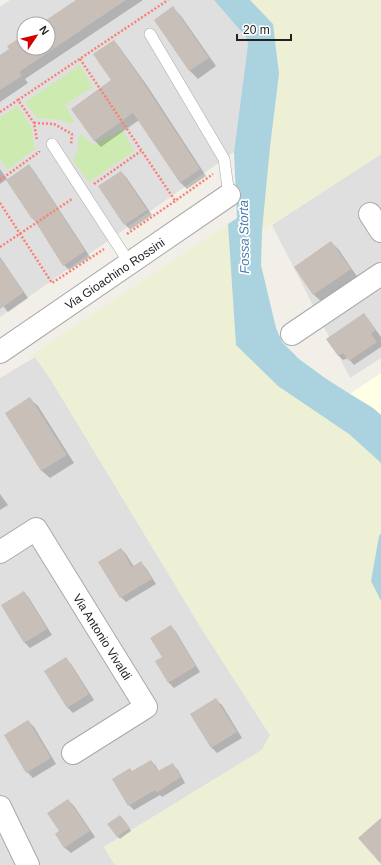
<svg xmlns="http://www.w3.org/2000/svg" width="381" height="865" viewBox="0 0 381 865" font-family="Helvetica,sans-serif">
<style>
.residential{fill:#e0dfdf;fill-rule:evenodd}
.education{fill:#ffffe5}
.farmland{fill:#eef0d5}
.grass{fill:#cdebb0}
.water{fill:#aad3df}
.shadow{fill:#0003}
.building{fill:#c7bfb8}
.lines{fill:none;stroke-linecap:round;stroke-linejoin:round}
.lane-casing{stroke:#a9a9a9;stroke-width:12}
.street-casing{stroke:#a9a9a9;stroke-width:24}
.path{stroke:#fa8072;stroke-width:2.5;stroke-dasharray:2 2;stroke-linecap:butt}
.lane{stroke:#fff;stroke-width:11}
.street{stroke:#fff;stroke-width:22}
.labels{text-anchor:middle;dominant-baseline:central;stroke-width:3.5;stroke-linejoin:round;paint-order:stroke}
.street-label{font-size:12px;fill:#222;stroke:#fff}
.water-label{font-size:13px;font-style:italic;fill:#4a7aab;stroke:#fff}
</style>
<rect width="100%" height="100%" fill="#f2efe9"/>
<g class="residential">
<path d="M10 0H215L246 37 248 44 234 152 0 317V7ZM24 24H48V48H24Z"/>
<polygon points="381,154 381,358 350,378 272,225"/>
<polygon points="35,357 51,380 203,631 270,735 262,750 104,847 115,865 0,865 0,378"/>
</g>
<polygon class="education" points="381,373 381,415 373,408 350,394"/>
<g class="farmland">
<polygon points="250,0 381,0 381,154 262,231 270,147 279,74 273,24"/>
<polygon points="228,224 236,345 349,434 380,462 381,464 381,533 379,536 371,581 381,601 381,865 115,865 104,847 262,750 270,735 203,631 51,380 35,357 32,358 33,354"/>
</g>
<g class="grass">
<polygon points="80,65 93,87 65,105 74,121 71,124 62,120 37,118 25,102"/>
<polygon points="18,106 31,127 35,149 7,170 0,159 0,117"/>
<polygon points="122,129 134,151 89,182 73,161 78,149 78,138 82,134 93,145"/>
</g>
<g class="water">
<polygon points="214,0 250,0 273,24 279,74 270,147 262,231 261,265 276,328 282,342 299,359 325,378 350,394 373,408 381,415 381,464 380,462 349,434 278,386 236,345 228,224 237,218 234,152 248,44 246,37"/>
<polygon points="381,533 381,601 371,581 379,536"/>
</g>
<g class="shadow">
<polygon points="78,0 143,0 25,79 28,83 0,102 0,57 10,49 24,36 24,48 48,48 48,24 42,24"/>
<polygon points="173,8 181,16 216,66 198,79 190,71 155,20"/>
<polygon points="114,41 120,48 148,87 206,176 187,189 180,182 139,120 101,147 94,140 113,80"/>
<polygon points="29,166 34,171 90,257 69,270 64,265 37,223 32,218"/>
<polygon points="0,169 7,179 0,184"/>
<polygon points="121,172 126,177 152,215 130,230 125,224"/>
<polygon points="331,242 339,250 358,278 322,302 314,295"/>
<polygon points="0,257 28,298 8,312 0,302"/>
<polygon points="364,314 368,319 381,337 381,347 354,365 348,358 343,360 339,356 327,339"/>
<polygon points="30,399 38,406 74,463 50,478 42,471 6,414"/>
<polygon points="0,494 8,505 0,510"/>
<polygon points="121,549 126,554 134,567 141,563 146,568 156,584 126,602 121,597"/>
<polygon points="24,592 29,598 52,635 30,648 24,642"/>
<polygon points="171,626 176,632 200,672 174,688 169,683 163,657"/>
<polygon points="66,658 71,664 94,700 73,713 68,708"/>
<polygon points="216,700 222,705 242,738 217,753 212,748 192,715"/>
<polygon points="28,721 34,727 56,764 33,778 27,772"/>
<polygon points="151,761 156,766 159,772 172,764 178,770 185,783 162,797 160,795 134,810 129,805"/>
<polygon points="68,800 74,806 95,837 71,853 65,848 56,834 60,832"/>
<polygon points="123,819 131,831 120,839 117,836"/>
</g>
<g class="building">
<polygon points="76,0 126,0 19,72 22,76 0,90 0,55 9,49 7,46 24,35 24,48 48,48 48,24 40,24"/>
<polygon points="173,6 209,58 189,71 154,20"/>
<polygon points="114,40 141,79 200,169 180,183 133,113 94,141 71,109 111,80 93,54"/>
<polygon points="29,164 85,251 63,266 33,218 32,219 6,180"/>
<polygon points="121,171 147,210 124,225 98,186"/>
<polygon points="331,241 351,269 313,295 294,267"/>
<polygon points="0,258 24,292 0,309"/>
<polygon points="364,313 376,330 371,334 377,342 349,361 343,353 338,356 326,339"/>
<polygon points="30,397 67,455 41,471 5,413"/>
<polygon points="121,548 132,567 141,561 152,579 120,598 98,562"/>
<polygon points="24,591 47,629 24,643 1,605"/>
<polygon points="171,625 196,666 168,683 155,661 162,657 150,638"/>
<polygon points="66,657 89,694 67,708 44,671"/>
<polygon points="216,698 237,732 211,748 190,714"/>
<polygon points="28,720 51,758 26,773 4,735"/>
<polygon points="151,760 158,771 173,763 181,777 156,793 155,790 128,806 112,779 130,768 132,771"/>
<polygon points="68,799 90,831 64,848 55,834 59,831 47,813"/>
<polygon points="120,815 130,828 117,837 107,824"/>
<polygon points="381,818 381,864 358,838"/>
</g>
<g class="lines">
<g class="lane-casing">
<g id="lane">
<polyline points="150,34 224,159 229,195"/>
<polyline points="52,144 130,264"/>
</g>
</g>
<g class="street-casing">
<g id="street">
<polyline points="370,214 381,231"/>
<polyline points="292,334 381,274"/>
<polyline points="0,352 229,195"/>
<polyline points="0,552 36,529 146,707 73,753"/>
<polyline points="0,807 28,865"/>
</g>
</g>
<g class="path">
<polyline points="80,59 176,202"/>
<polyline points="18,100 168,0"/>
<polyline points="0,112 18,100 34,123 37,140"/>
<polyline points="34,123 54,124 72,134 71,145"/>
<polyline points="0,180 39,152 39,151"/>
<polyline points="94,184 141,151"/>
<polyline points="0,203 52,283 104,249"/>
<polyline points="127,234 175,201 213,174"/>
<polyline points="0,247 72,199"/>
</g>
<use href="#lane" class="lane"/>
<use href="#street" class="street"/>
</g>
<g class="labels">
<g class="street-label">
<text transform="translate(115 274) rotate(-34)">Via Gioachino Rossini</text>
<text transform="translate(102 637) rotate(58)">Via Antonio Vivaldi</text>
</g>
<g class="water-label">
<text transform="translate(244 237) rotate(-91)">Fossa Storta</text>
</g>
</g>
<g transform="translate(36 36) rotate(55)"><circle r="19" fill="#ffffff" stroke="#a7a7a7"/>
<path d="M0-3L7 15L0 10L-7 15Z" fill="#d40000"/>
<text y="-6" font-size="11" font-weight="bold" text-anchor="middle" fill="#222222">N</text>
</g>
<path d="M237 34v6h54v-6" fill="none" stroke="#222222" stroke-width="2"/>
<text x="243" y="34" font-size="12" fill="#222222" stroke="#ffffff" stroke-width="3" paint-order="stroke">20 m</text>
</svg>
